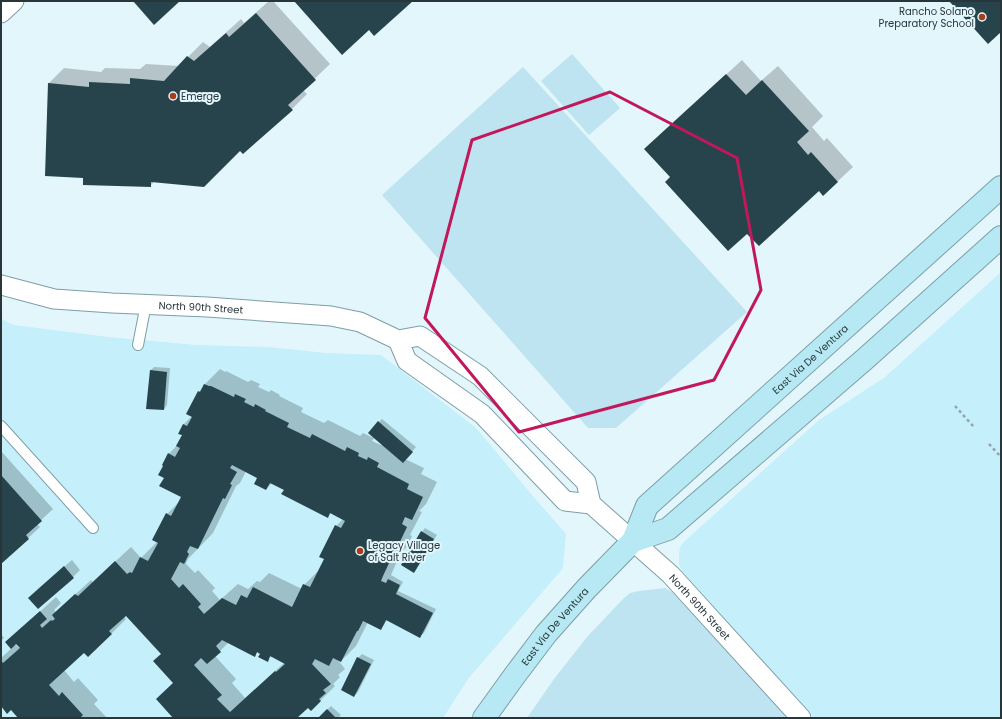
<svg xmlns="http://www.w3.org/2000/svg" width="1002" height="719" viewBox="0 0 1002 719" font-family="Poppins,sans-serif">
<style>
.built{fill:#c4effb}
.green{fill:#bde4f0}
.shadow{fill:#0003;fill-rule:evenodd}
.building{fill:#27444c;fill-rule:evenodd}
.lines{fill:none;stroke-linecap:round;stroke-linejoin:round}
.service-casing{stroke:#7e9ea7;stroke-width:12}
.minor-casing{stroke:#7e9ea7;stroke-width:21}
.secondary-casing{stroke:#7e9ea7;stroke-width:24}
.path{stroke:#93a4aa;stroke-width:2.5;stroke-dasharray:3 3;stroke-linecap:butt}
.service{stroke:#fff;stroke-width:10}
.minor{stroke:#fff;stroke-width:19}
.secondary{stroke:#b6e9f4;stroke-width:22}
.marked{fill:none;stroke:#c2185b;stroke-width:3;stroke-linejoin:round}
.poi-dot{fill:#a63e1c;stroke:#e2f6fc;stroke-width:1.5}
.labels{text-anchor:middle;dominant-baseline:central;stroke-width:4;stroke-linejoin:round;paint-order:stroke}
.poi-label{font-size:10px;fill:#283539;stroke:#e2f6fc;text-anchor:start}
.street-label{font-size:10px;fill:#283539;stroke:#e2f6fc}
</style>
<rect width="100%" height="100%" fill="#e2f6fc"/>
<g class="built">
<polygon points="1001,272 1001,718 814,718 682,571 679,564 679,555 680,547 685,541 819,420 884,378"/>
<polygon points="1,319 14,325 108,337 196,345 269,347 326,353 381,355 476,428 538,502 566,534 563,568 468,679 443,718 1,718"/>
</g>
<g class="green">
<polygon points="572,54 620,108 589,135 541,81"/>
<polygon points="523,67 747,312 616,428 588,428 382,195"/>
<polygon points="665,588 675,594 787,718 527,718 554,679 587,637 623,599 630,593 639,591"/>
</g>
<g class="shadow">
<polygon points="269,1 273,1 330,64 303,90 307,94 292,109 240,149 154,182 150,186 84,177 49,83 64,68 101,72 105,68 140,69 146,64 179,66 203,42 210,47 241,19 244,23"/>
<polygon points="742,60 761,81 778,66 823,116 812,127 824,141 827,138 853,167 823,195 819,190 747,232 672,177 646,149 661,134"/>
<polygon points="154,367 170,368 167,405 164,409 150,371"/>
<path d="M220 369 225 372 226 371 248 382 251 380 260 384 258 387 269 392 271 390 280 395 279 396 303 408 301 412 324 423 328 420 360 436 363 433 374 438 372 441 381 445 383 444 379 422 382 419 416 447 405 459 424 468 421 474 437 482 426 504 419 511 422 512 410 535 412 536 408 546 401 552 391 575 403 582 398 591 436 609 424 633 420 636 387 620 384 625 380 629 368 622 356 646 341 661 337 659 345 669 338 675 340 677 333 684 335 686 320 701 308 706 295 718H175L157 699 174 682 162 653 127 614 124 616 126 619 111 634 84 652 64 670 74 682 78 678 98 700 94 704 107 718H19L11 709 1 705V658L12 648 7 642 56 597 61 603 54 610 56 612 91 580 93 582 131 547 141 558 157 542 167 514 181 500 182 497 165 477 169 454 178 444 183 435 179 433 184 424 192 416 199 392 205 384ZM246 471 259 478 266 489 272 483 285 489 328 516 331 513 343 519 336 526 325 559 319 570 304 585 302 589 269 573 260 582 257 581 248 589 238 584 220 600 212 591 215 588 198 570 195 573 186 564 188 559 213 533 236 486 240 483ZM229 642 254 655 258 652 261 653 267 660 272 656 285 662 245 698 232 683 236 679 215 656ZM16 643 20 647 19 648 15 644Z"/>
<polygon points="1,451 53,509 37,524 40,527 1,563"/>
<polygon points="425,528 437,535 417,568 414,572 422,532"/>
<polygon points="72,560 80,570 73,577 37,590"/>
<polygon points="1,634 4,638 1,641"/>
<polygon points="362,654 374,660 358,692 354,696 358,658"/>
<polygon points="331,706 341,715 338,718 319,718"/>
</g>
<g class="building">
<polygon points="133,1 180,1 154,25"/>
<polygon points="294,1 413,1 374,36 369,30 342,55"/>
<polygon points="949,1 1001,1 1001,32 988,44"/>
<polygon points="256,13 316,80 288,105 293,110 243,154 240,151 204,187 151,182 151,187 83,185 83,178 45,176 48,83 89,87 89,82 130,84 130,78 164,81 187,56 194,61 226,33 229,37"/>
<polygon points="726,74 746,95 762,80 809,131 797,142 808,155 811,152 838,182 823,196 819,191 759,246 747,234 728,251 665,182 670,177 644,149"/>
<polygon points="150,370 167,372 164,410 146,409"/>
<path d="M204 384 209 386H211L234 397 235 394 246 399 244 402 254 407 255 404 266 410 265 411 289 423 287 427 310 438 312 434 345 451 347 447 359 453 358 456 367 460 368 457 379 463 377 467 409 484 407 489 423 497 412 520 405 517 402 524 407 527 396 550 398 551 393 562 390 561 383 576 381 581 386 583 388 579 400 585 396 594 433 613 420 638 386 620 381 630 363 621 358 631H357L341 662 333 658 329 666 315 659 312 664 331 684 323 690 326 693 319 699 321 701 311 711 308 708 297 718H173L156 699 173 683 153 661 161 654 126 616 109 631 112 634 88 657 84 653 49 685 59 696 62 692 83 715 80 718H18L11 710 7 714 1 706V660L3 663 20 648 16 644 11 649 5 642 40 611 47 619 40 625 42 628 51 620 52 621 55 619 52 615 75 594 78 596 115 561 127 574 130 572 132 573 140 557 148 561 158 543 152 540 166 513 171 516 181 497 159 486 164 478 158 475 163 466 162 465 168 453 175 457 180 448 176 446 182 435 178 434 183 424 187 426 192 417 186 414 198 391 200 392ZM232 465 257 478 254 484 266 490 270 483 284 490 281 494 328 518 330 513 345 521 341 528 335 525 319 557 324 559 310 587 303 584 292 607 253 587 247 598 241 595 236 605 222 598 204 614 198 607 201 604 183 584 179 588 171 579 180 562 184 564 189 554 187 552 190 546 198 549 223 498 225 499 232 485 230 484 237 472 230 468ZM222 640 255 657 257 652 260 654 258 657 268 662 270 656 285 664 276 672 275 671 230 712 217 699 222 695 194 665 201 658 207 664 221 652 216 646Z"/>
<polygon points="378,421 413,452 403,463 368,433"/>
<polygon points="1,475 42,521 26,535 29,539 1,564"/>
<polygon points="421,531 434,539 414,573 401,565"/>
<polygon points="64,566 74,578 38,609 28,598"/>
<polygon points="357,657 371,664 354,697 341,690"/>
<polygon points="327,709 336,718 318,718"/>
</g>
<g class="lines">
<g class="service-casing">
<g id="service">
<polyline points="138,345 146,304"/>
<polyline points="1,426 93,528"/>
</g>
</g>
<g class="minor-casing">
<g id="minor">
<polyline points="1,13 14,1"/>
<path id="s1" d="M1 285 54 299 112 303 207 307 331 316 360 322 398 340 420 336 480 376 586 482 591 504"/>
<path id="s2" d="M398 340 407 361 482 414 565 501 591 504 671 575 801 718"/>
</g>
</g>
<g class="secondary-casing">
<g id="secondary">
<polyline points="633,541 668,529 865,359 1001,237"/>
<path id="s3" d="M484 718 515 675 546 634 587 588 633 541 647 506 1001 187"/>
</g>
</g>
<g class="path">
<polyline points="955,406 974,427"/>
<polyline points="989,444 1001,457"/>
</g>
<use href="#service" class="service"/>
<use href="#minor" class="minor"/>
<use href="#secondary" class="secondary"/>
</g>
<path class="marked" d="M610 92 737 158 761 290 714 380 519 432 425 318 472 140Z"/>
<g class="poi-dot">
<circle cx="982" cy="17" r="4"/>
<circle cx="173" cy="96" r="4"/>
<circle cx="360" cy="551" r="4"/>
</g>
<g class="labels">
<g class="poi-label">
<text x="974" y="11" text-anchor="end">Rancho Solano<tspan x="974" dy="12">Preparatory School</tspan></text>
<text x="181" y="96">Emerge</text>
<text x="368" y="545">Legacy Village<tspan x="368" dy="12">of Salt River</tspan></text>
</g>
<g class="street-label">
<text stroke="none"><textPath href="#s1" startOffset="202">North 90th Street</textPath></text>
<text stroke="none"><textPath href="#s3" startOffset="489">East Via De Ventura</textPath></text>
<text stroke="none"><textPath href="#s2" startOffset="411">North 90th Street</textPath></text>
<text stroke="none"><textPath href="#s3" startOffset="116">East Via De Ventura</textPath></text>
</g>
</g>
<rect width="1002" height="719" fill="none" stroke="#283539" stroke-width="4"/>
</svg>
